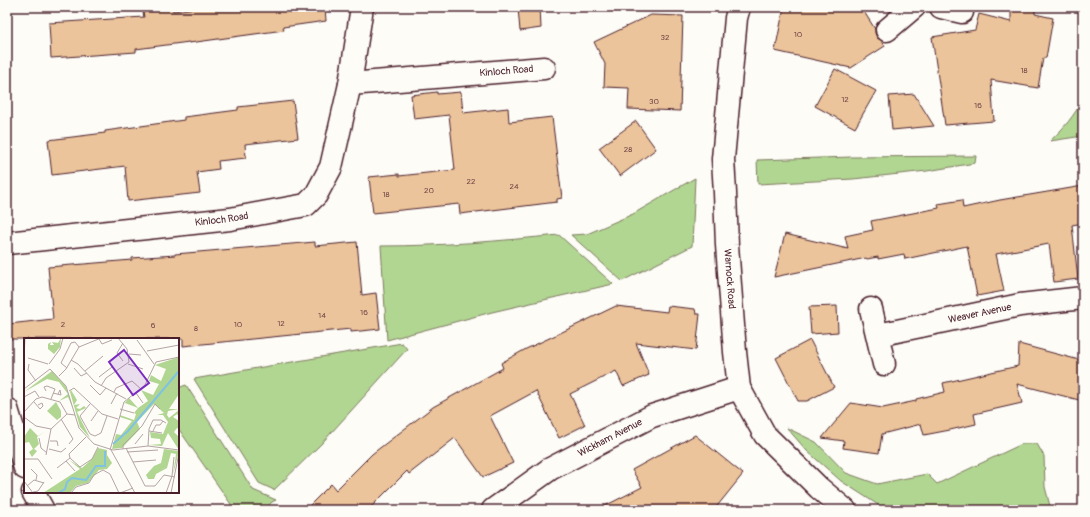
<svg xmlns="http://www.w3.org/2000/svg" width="1090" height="517" viewBox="0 0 1090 517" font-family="Pangolin,sans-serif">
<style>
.green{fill:#b1d692;stroke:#7e7a5e}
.building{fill:#ebc49b;stroke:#4a1f2b}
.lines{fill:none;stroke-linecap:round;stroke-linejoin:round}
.minor-casing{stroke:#4a1f2b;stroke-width:25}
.minor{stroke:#fdfcf7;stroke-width:22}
.labels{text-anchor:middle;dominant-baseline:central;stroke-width:3;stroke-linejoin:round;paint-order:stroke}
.number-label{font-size:8px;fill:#724847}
.street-label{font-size:10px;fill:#4a1f2b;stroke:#fdfcf7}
.inset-river{fill:none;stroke:#80c3e1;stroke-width:2}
.inset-road{fill:none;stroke:#b5a4a5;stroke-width:1}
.view{fill:#7b2cbf;fill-opacity:0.15;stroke:#7b2cbf;stroke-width:2}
.inset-edge{fill:none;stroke:#4a1f2b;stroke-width:2}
</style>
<rect width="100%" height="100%" fill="#fdfcf7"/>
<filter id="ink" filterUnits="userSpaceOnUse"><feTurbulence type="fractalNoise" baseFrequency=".025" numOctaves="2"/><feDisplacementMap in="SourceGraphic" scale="8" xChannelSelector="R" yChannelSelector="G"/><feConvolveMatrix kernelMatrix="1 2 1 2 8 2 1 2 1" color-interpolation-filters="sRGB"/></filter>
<g filter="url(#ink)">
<g class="green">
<path d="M1083 99V136L1050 141C1064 128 1074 116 1083 99Z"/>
<polygon points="976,156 975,163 927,171 853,179 758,184 757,160 852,157"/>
<polygon points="695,178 692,246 622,281 571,235 587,234 633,214"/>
<path d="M559 235 613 284 492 312 387 340 381 246C441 246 500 241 559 235Z"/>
<polygon points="402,343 407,349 321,444 274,490 259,483 194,379"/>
<polygon points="186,385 253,490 276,500 272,502 264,510 235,510 178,428 178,388"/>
<polygon points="787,428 816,442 846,473 877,484 927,474 937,484 1022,444 1037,444 1044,456 1045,487 1051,510 886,510 841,481 807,451"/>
</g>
<g class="building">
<polygon points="205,7 325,7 326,21 283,27 284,30 189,43 189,42 136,49 136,52 51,58 49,23 144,17 143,12 173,8 173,11"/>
<polygon points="530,7 540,7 541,28 520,31 518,8"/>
<polygon points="784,7 861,7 875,29 875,33 877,38 882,41 885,46 851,68 775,51"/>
<polygon points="1011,7 1035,7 1035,14 1053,18 1046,58 1043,58 1038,88 991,80 994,121 945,125 932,37 975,30 979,14 1011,22"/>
<polygon points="651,15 683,16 680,111 628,109 629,88 604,87 605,64 594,42"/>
<polygon points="835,69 876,91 855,128 815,106"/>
<polygon points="437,92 437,94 461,92 463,113 508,108 509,122 552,117 562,198 557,199 557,202 460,214 459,204 373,213 369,177 399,174 399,176 455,170 449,115 414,119 411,95"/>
<polygon points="914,94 934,126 892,130 889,96"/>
<polygon points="293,101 298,138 245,144 246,158 218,161 219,169 197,172 200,193 128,201 125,166 52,175 48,140 105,133 105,131 184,120 184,117 238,110 238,107"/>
<polygon points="636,121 656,149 620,176 599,148"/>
<polygon points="1083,186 1083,223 1072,225 1078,279 1054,282 1049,244 996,254 1004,291 977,296 967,246 905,259 904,254 878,259 878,257 867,259 866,258 774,277 785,234 848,249 845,236 873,230 871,221 939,208 938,204 962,200 963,208 1000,200"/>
<polygon points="315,242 315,246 357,242 362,295 376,293 380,329 351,332 351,329 183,346 183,339 10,339 9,324 53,319 48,267 132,260 132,258 175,255 175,254"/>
<polygon points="616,306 667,312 668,306 695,309 696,314 700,314 696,350 636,343 649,375 623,386 616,371 570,394 585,425 559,438 536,391 490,416 513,463 483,477 455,438 409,474 407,471 368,510 305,510 331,484 336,490 372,454 433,407 503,368 501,363 526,349 558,334"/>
<polygon points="837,306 838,332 811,334 809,307"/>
<polygon points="810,340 834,387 807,401 798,401 776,358"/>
<polygon points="1019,344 1083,361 1083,401 1017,384 1022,403 974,414 976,424 950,430 924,435 921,424 882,434 879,453 843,448 844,441 822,438 851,403 883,408 916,401 916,399 945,392 943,383 1018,366"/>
<polygon points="695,435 743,474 714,510 597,510 642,487 632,470"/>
</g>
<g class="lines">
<g class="minor-casing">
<g id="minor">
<path id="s1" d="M739 7 736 18 723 159 725 193 727 245 735 352 739 388 765 435 819 488 845 510"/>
<polyline points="941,7 962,12"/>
<polyline points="887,30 914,7"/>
<path id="s2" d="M350 84 544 68"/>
<path id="s3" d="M7 243 230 219 306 205 316 195 331 167 350 84 362 7"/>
<polyline points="871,309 884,364"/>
<path id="s4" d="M878 335 1020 305 1083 298"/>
<polyline points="7,409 25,468"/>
<polyline points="33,492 43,510"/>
<path id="s5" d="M493 510 550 469 652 416 739 388"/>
</g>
</g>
<use href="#minor" class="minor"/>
</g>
</g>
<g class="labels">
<g class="number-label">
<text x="798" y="34">10</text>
<text x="665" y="37">32</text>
<text x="1024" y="70">18</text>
<text x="845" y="99">12</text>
<text x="654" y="101">30</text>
<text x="978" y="105">16</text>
<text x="628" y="149">28</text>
<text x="471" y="181">22</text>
<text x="514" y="186">24</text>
<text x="429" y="190">20</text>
<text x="386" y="194">18</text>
<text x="364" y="312">16</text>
<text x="322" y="315">14</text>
<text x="281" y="323">12</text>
<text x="63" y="324">2</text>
<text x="238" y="324">10</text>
<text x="153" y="325">6</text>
<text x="196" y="328">8</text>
</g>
<g class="street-label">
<text stroke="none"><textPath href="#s2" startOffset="157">Kinloch Road</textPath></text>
<text stroke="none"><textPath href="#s3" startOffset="216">Kinloch Road</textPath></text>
<text stroke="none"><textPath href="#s1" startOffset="273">Warnock Road</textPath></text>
<text stroke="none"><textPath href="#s4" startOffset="104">Weaver Avenue</textPath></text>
<text stroke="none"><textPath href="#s5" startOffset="138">Wickham Avenue</textPath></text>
</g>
</g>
<g transform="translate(24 338)">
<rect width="155" height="155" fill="#fdfcf7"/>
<path d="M37 0 36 9 30 16 24 11V6L27 4 26 7H30L28 4 34 5ZM155 19V56L145 71H155L144 73 143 77 145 80 155 72V79L153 76 149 79 155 83V91L153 90 150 94 155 99V112L144 95 138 108 125 107 137 106 136 101 127 100 126 94 139 96 144 84 139 77H133L140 75 130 66 113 84 116 91 98 110 88 111 92 96 97 97 108 83 96 79V77L110 82 112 76 110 75 114 70 101 65 99 67 105 60 114 70 124 63 117 52 129 57 135 46 125 43 127 37 137 43 142 31 131 27ZM28 33 41 47 45 57 49 71 44 59 35 63 44 56 35 44 23 41 0 54ZM47 52 53 62 50 67 56 66 52 70 56 71 60 68 62 70 53 74 66 100 56 89 46 54ZM32 64 37 73V79L33 82 23 73ZM6 90 14 98 22 93 13 99 15 106 10 111 13 113 8 119 5 114 9 111 5 104 0 105V99ZM74 110 83 112V117L88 125 83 131 75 132 64 145 52 148 46 155H19L56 131 45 122 58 130 68 121ZM140 111 155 113 149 137 152 116 147 115 143 130 132 136 130 141H124L122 137 130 128 137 125Z" fill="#b1d692"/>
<path class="inset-river" d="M89 106 104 93 155 33M34 155 41 151 43 144 48 140 62 142 72 128H81V113"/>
<path class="inset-road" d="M75 1 78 6 88 2M113 2 130 26M123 13 155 7M105 16 117 17M0 20 1 0M4 20 24 26M47 22 54 26 71 44 102 61M99 23 93 15 99 5M5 26 4 32 12 43M25 26 36 11 39 0M104 26 119 31M43 30 37 25 47 5 51 4 55 9M50 30 57 38 63 35M26 31 42 48 55 90 70 106 89 112 124 108 155 112M61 33 79 18M35 38 42 31 55 9 77 0M75 39 88 29M66 47 76 57 82 50M77 48 82 40 105 24 103 11 94 0M0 51 26 31M22 53 20 49 23 48 31 51 27 61M45 53 50 50 78 76 94 81M90 54 92 50 108 43 117 51M29 55 37 57 36 52 34 56M112 55 119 65M0 59 11 53 15 59M10 64 16 71 19 68 18 65 14 67M66 66 56 78 66 96 71 98 77 95 83 78M87 66 93 55M96 71 110 75M0 74 12 61 18 59 36 64 43 76 51 77M0 79 12 88 27 91M37 81 49 101 45 106M67 83 74 73M125 93 138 95M129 93 132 87H136L139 83M62 99 45 116 46 120 56 129 68 121 74 109M15 100 17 110 23 115M26 103H33L34 108M111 106 119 96M124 108 125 91 129 82H137L142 85M102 110 121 148H131L140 137 151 139M25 111 37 114 42 110M99 111V107L118 88 131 66 136 71M86 112 100 64 121 47 132 24 155 19M87 112 111 155M103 114 134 112M22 117 27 91 43 76M0 121H14L28 141M42 123 51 133M109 124 132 122M33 130 46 120M7 131 13 137 12 142M148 138 150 119M0 143 9 155M3 148 10 142 20 145M9 154 14 153 20 144M47 155 52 149 65 145 70 137 79 132 86 136 95 155M96 155 109 150M142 155 148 138M147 155 155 115"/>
<path class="view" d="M100 12 125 45 109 57 85 24Z"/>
<rect width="155" height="155" class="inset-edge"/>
</g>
<rect width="1090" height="517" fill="none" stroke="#fdfcf7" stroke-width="24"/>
<rect x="12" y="12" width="1066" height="493" fill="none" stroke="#4a1f2b" stroke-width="1.5" filter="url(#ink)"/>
</svg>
